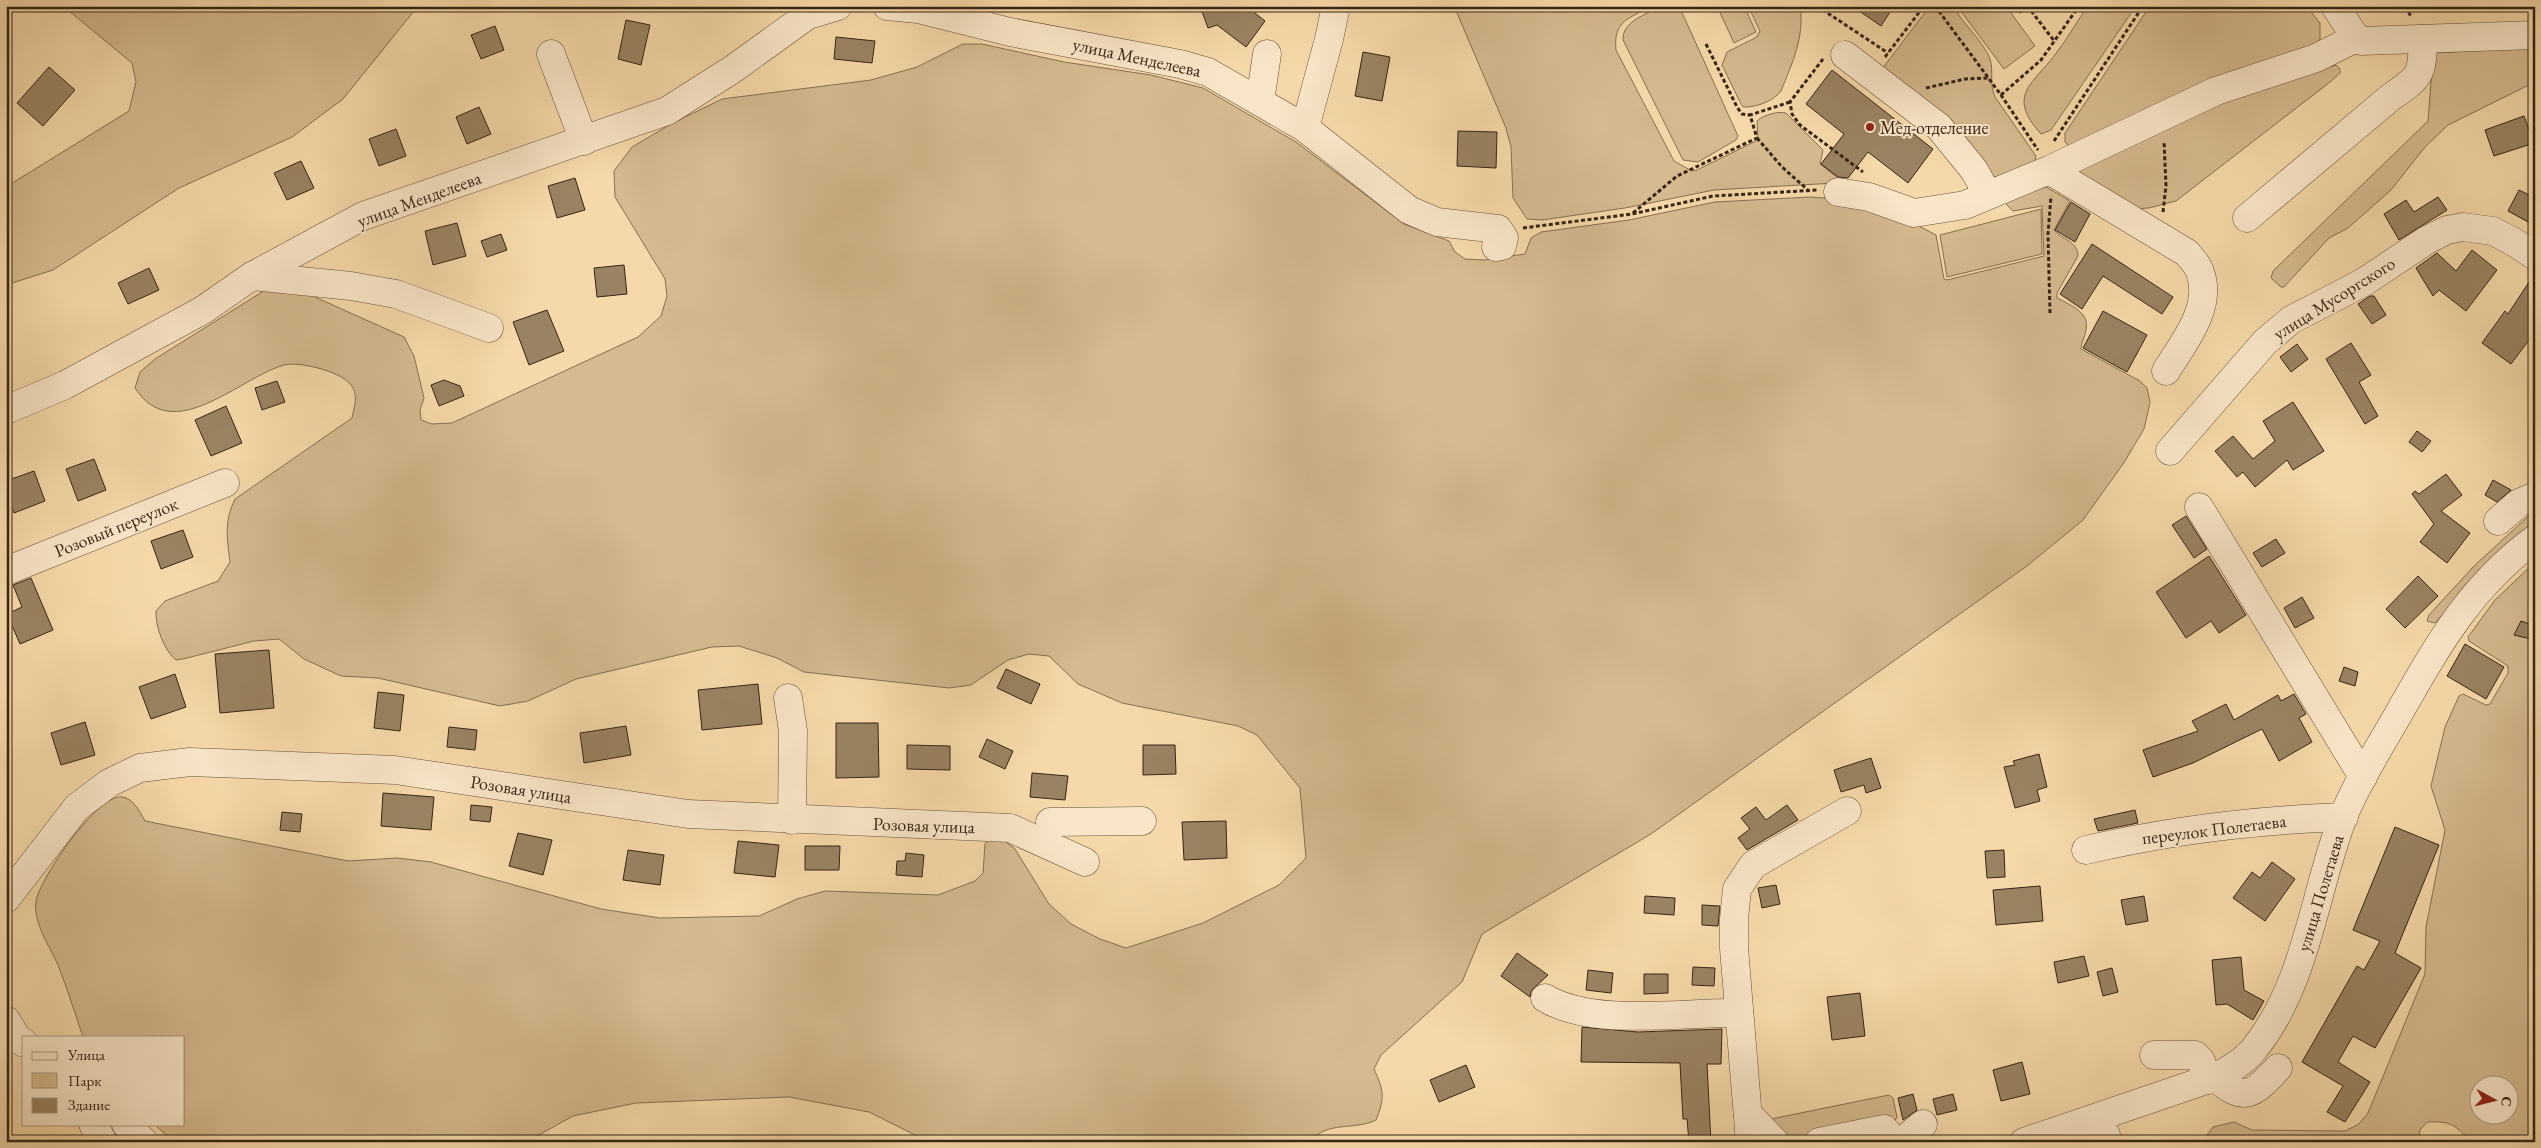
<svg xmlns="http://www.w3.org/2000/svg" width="2541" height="1148" viewBox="0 0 2541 1148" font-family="'EB Garamond',serif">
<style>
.green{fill:#d6ba90;stroke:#867052;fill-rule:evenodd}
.building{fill:#9a8362;stroke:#372514}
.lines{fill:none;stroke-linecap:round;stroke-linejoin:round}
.minor-casing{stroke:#67523a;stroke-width:29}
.path{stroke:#372514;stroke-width:3;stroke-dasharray:4 2.5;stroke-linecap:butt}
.minor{stroke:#f9e6c8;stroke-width:28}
.poi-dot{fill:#8f2418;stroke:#f9e6c8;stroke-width:2}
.labels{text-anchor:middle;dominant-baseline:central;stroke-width:4;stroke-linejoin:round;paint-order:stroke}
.street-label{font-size:18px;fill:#372514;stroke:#f9e6c8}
.poi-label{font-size:18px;fill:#372514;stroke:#f9e6c8;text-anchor:start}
</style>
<rect width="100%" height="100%" fill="#f6d9aa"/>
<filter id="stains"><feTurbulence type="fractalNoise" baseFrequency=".004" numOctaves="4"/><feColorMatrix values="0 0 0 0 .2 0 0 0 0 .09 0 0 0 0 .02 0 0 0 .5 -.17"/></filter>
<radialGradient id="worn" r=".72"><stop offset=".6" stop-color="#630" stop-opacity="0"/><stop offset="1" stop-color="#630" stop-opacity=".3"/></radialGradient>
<g class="green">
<polygon points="63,6 418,6 343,99 292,137 179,188 53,270 6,285 6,190 14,182 129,111 136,82 132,63"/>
<path d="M1454 6H1652C1629 19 1613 20 1616 50L1674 161 1692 171 1697 170 1758 140 1757 121C1763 115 1778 111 1786 113L1823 150 1820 164 1838 178 1835 183 1714 190 1625 208 1542 220 1527 219 1513 198 1511 147 1506 128Z"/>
<path d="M1662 6H1679L1738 136 1736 140 1698 162 1683 160 1623 40C1622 21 1647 14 1662 6Z"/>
<polygon points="1717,6 1744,6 1756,32 1734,43"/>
<path d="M1748 6H1800C1805 37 1792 63 1781 91 1774 101 1755 108 1743 107L1740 102 1722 65 1727 52 1757 37 1760 31Z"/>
<path d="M1930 6H1960L1958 14C1966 26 1986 46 1990 59 1994 72 1989 84 1995 97L2036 156 2035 161 2000 177H1991L1882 69Z"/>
<polygon points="1964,6 2006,6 2035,46 2004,69 1960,10"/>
<path d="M2088 6H2136L2051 130 2041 134C2005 94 2034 84 2057 52 2068 38 2077 21 2088 6Z"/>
<polygon points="2150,6 2306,6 2320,23 2320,39 2315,45 2070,147 2065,142 2065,133"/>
<path d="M963 44H982L1064 62 1151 75 1203 88 1296 142 1404 224 1449 241 1455 252 1465 259 1484 260 1525 254 1531 238 1541 232 1629 220 1715 202 1810 197 1840 199 1902 217 1936 235 1944 279 1947 280 2044 256 2042 206 2013 211 2006 204 2007 200 2046 187 2070 201 2054 230C2062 239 2078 242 2078 256L2057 293V298C2070 305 2090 312 2086 330 2085 337 2081 343 2081 349L2140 381 2147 388 2150 402 2144 429 2123 464 2083 520 2027 566 1651 834 1482 934 1462 982 1381 1055 1374 1069C1384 1091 1385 1098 1376 1120 1354 1131 1327 1120 1310 1142H929L869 1112 789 1097 636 1103 573 1116 526 1142H174L154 1124H184V1037H83C75 1013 67 988 58 965 49 945 33 923 36 901 40 878 98 793 122 797 133 798 140 812 145 821L348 861 397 858 431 862 601 909 660 918 759 916 797 899 825 891 938 895 975 881 983 873 985 844 989 839 1004 840 1015 849 1049 904 1071 924 1100 939 1126 948 1203 923 1279 885 1306 858 1300 788 1257 735 1238 726 1122 703 1078 684 1049 656 1029 654 1008 660 971 685 949 688 804 672 777 658 739 646 712 647 576 679 528 701 500 706 378 678 341 676 304 659 279 639 254 641 183 659 176 660C164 651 155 625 156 611L165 601 218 581 230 562C227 537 224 522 235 499L352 418C354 408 358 397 353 388 346 372 299 361 284 365 239 378 173 447 135 388L140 372 155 359 270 287 286 284 404 337 414 356 424 398 420 410 421 420 432 424 452 423 638 337 661 316 667 296 665 279 615 197 614 171 632 147 671 124 722 99 871 80 917 67Z"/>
<polygon points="2535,47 2535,82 2448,125 2425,147 2391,190 2348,228 2329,238 2284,287 2281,287 2271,278 2273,271 2428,121 2433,56 2435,53"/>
<polygon points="2336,65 2340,69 2340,73 2330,82 2176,201 2149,208 2132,209 2075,169 2221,98"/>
<polygon points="2041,209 2042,254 1947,277 1940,235"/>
<polygon points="2535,510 2535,529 2480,573 2435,623 2427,621 2429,615 2474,566"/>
<path d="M2535 562V1142H2471C2455 1124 2450 1121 2427 1122L2420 1130 2418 1142H2202L2213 1127 2234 1122 2252 1130 2345 1131 2359 1124 2368 1113 2425 974 2426 927 2445 830 2431 786 2445 727 2459 696 2463 694 2486 705 2490 704 2508 673V666L2469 641 2468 637 2495 600ZM2478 1086H2508V1116H2478Z"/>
<polygon points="1889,1095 1893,1098 1897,1117 1894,1122 1791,1142 1763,1142 1771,1119"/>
</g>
<g class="building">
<polygon points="1200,6 1246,6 1265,21 1246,47 1217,25 1208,28"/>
<polygon points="1852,6 1894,6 1881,26"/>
<polygon points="626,20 650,25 641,65 618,59"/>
<polygon points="495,26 504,50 481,59 471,35"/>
<polygon points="836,37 875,41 872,63 834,59"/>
<polygon points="1363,52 1390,57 1382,101 1355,96"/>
<polygon points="49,67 75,90 43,126 17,103"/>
<polygon points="1832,70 1933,149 1908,183 1868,152 1848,178 1838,177 1821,164 1844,134 1806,104"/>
<polygon points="479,107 491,134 467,144 456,117"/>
<polygon points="2524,116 2534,143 2494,156 2485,130"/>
<polygon points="396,129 406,156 379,166 369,139"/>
<polygon points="1458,131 1497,132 1496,168 1457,166"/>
<polygon points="301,161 314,188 287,200 274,173"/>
<polygon points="575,178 585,210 557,218 548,186"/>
<polygon points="2519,190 2535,198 2535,214 2530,223 2508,211"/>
<polygon points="2438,197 2447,210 2399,240 2384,214 2406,200 2414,212"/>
<polygon points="2071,202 2090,214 2075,242 2055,230"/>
<polygon points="457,223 466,256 433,265 425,231"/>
<polygon points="501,234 507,250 487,257 481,241"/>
<polygon points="2092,244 2173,297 2162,314 2103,276 2082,309 2060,294"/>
<polygon points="2472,250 2497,270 2466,311 2439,290 2433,296 2416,268 2437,253 2456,271"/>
<polygon points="624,265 627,294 597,297 594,268"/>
<polygon points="149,268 159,290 128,304 118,283"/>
<polygon points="2535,273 2535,332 2511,364 2482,343 2505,311 2508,314"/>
<polygon points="2370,296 2374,296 2386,315 2372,324 2358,304"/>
<polygon points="547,310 564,351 529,365 513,322"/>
<polygon points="2103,311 2147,335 2127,372 2083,348"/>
<polygon points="2351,343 2371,375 2359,382 2378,416 2365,424 2326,359"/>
<polygon points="2297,344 2308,359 2291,372 2280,357"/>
<polygon points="444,380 460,386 464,396 439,406 431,385"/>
<polygon points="277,381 285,402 262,410 255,388"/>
<polygon points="2293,402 2324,451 2293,470 2287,460 2255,487 2243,472 2237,477 2215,451 2233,436 2253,459 2275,441 2263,421"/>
<polygon points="226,406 242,443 211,456 195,420"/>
<polygon points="2417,431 2431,441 2422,452 2409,442"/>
<polygon points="94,459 106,490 78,501 66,469"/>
<polygon points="34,471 45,501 14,513 6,490 6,481"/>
<polygon points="2446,474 2462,495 2441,511 2470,533 2447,563 2420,542 2434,524 2412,494 2415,491 2419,494"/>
<polygon points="2493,480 2511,490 2497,502 2485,495"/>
<polygon points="2186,516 2207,549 2194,558 2172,525"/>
<polygon points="183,530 193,557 161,569 151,541"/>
<polygon points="2276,539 2285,553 2262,567 2253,553"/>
<polygon points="2209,556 2246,615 2219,633 2211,621 2186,638 2156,592"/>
<polygon points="2418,576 2438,596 2405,628 2386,609"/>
<polygon points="31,578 53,630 20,644 7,614 22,607 13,585"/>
<polygon points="2302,597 2314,618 2295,628 2284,608"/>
<polygon points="2521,621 2535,626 2535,640 2514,635"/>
<polygon points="2465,644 2504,667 2486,699 2447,676"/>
<polygon points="269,650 274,708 220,713 215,654"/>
<polygon points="2344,667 2358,672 2355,686 2339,681"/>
<polygon points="1006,669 1040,684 1031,704 997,688"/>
<polygon points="175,674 186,707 151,719 139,687"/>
<polygon points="758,684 762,724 702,730 698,690"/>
<polygon points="378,692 404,695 400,731 374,728"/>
<polygon points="2294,694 2306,714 2299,718 2312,742 2279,761 2262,729 2193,763 2153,777 2143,750 2198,731 2192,721 2226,704 2234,720 2278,695 2281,701"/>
<polygon points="85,722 95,755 61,765 51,733"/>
<polygon points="836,723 878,723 879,777 836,778"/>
<polygon points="626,726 631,755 584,763 580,733"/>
<polygon points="449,727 477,730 475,750 447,747"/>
<polygon points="987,739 1013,751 1005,769 979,757"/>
<polygon points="907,745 950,746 950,770 907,769"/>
<polygon points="1143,745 1175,745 1176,774 1143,775"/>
<polygon points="2039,754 2047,787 2037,790 2040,801 2015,808 2004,767 2015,765 2013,761"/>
<polygon points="1871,758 1881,788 1866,793 1864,785 1841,792 1834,770"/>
<polygon points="1032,773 1068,776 1065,800 1030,797"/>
<polygon points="383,793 434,797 431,830 381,826"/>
<polygon points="471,805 492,807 490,822 470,820"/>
<polygon points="1787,805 1798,820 1747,850 1738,838 1750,829 1741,818 1756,807 1766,820"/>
<polygon points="2135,810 2138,823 2098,831 2094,819"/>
<polygon points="282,812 302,814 300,832 280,830"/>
<polygon points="1226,821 1227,858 1184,860 1182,822"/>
<polygon points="2395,827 2439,845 2395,953 2421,968 2375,1048 2353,1036 2338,1062 2370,1082 2345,1122 2327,1112 2343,1086 2302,1062 2357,966 2364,970 2380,941 2353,930"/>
<polygon points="518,833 552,840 543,875 509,866"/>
<polygon points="738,841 779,845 775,877 734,873"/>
<polygon points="805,846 840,846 839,870 805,870"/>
<polygon points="628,850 664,855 660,885 623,880"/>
<polygon points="2004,850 2005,877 1987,878 1985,851"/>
<polygon points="906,853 924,855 922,877 896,875 897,861 905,861"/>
<polygon points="2272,862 2295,879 2265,921 2233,898 2252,872 2260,878"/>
<polygon points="1776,885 1780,904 1762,908 1758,888"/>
<polygon points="2040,886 2043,921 1996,925 1993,890"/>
<polygon points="1645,896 1675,898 1674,915 1644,913"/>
<polygon points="2144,896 2148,921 2126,925 2121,900"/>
<polygon points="1702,905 1720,906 1718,926 1702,925"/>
<polygon points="1517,953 1548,975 1531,991 1530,997 1501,976"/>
<polygon points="2084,956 2089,976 2058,983 2054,962"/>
<polygon points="2241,957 2244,990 2264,1001 2253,1020 2227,1004 2216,1005 2212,960"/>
<polygon points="1693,967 1715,968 1714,986 1692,985"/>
<polygon points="2112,968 2118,992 2103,996 2097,972"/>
<polygon points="1588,970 1613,973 1611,993 1586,990"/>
<polygon points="1644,974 1668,974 1668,993 1644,994"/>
<polygon points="1860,993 1865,1036 1832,1040 1827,997"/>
<polygon points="1582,1027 1638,1032 1722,1029 1721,1064 1707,1064 1711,1142 1689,1142 1687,1119 1683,1119 1680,1063 1581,1062"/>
<polygon points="2022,1062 2030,1094 2001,1101 1993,1070"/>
<polygon points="1466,1065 1475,1087 1439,1102 1430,1080"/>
<polygon points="1913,1094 1917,1110 1903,1120 1898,1098"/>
<polygon points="1953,1094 1957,1110 1937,1115 1933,1099"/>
</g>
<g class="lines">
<g class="minor-casing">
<g id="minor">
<polyline points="887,6 918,9 1010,32 1180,64 1208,72 1305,128 1409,210 1437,222 1498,229 1504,238 1502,246 1496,247"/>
<polyline points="2335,6 2356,38 2361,41 2535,35"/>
<polyline points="551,54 584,141"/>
<polyline points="1845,55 1939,127 1974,170 1988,195"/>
<polyline points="1260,101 1267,54"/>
<polyline points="1305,128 1329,39 1336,6"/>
<path d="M2049 170 2187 253C2191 258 2198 265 2200 272 2213 307 2184 342 2166 371"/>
<polyline points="1838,192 1869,197 1914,213 1965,205 2049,170 2216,91 2316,58 2356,38"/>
<path d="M2247 218 2391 97C2421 76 2422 76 2423 39"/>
<polyline points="252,276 351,286 396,294 489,328"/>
<polyline points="6,410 65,385 203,310 252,276 363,216 667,111 733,69 808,15 838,6"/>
<polyline points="2170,451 2265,342 2291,320 2364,282 2427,240 2447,230 2463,227 2493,231 2514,242 2535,256"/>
<polyline points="2199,507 2363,777"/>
<polyline points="2498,521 2519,503 2535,496"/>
<polyline points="6,571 225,483"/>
<polyline points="788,698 793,731 792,820"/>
<polyline points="1050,822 1142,821"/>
<path d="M2086 850C2171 830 2256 820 2344 817"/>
<polyline points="6,899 77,807 109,783 140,768 190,762 395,770 688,814 1010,828 1085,862"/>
<path d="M1545 998C1593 1027 1682 1012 1739 1013"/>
<polyline points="6,1020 17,1038 24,1043"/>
<polyline points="2154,1055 2195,1055 2201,1061 2208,1080"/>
<path d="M2215 1077C2244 1103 2253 1095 2278 1068"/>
<polyline points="1748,1114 1775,1142"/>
<polyline points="93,1124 103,1142"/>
<polyline points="126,1124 144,1142"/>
<polyline points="1750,1142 1734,948 1734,919 1737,889 1753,865 1847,811"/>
<polyline points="1819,1142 1884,1129 1895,1142"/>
<polyline points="1901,1142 1923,1124"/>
<path d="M2024 1142 2215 1077C2229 1070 2244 1062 2254 1049 2307 984 2314 892 2343 817 2357 783 2377 751 2395 720 2435 650 2468 588 2535 539"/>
<polyline points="2087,1142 2106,1135"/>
</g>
</g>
<g class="path">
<polyline points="1817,6 1888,53"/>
<polyline points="1935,6 2001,95 2038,150"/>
<polyline points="2406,6 2411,17"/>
<polyline points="2019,12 2027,9 2032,12 2055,42"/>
<polyline points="1706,44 1737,107 1742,114 1750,115"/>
<polyline points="1885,57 1924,6"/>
<polyline points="1823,59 1790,102 1792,114 1800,125 1863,172"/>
<polyline points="1926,88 1965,79 1988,78"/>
<polyline points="2001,95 2041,60 2079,6"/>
<polyline points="1757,138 1782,167 1808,190"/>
<polyline points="2054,141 2143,6"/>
<polyline points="2163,212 2166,186 2164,141"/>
<polyline points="1633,213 1677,176 1757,138 1750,115 1790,102"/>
<polyline points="1523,228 1632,214 1713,196 1817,190"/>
<polyline points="2050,313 2048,234 2051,196"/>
</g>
<use href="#minor" class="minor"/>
</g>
<circle class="poi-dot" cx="1870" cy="127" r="5"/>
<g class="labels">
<g class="street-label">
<text transform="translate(1137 57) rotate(12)">улица Менделеева</text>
<text transform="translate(419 199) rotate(-20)">улица Менделеева</text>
<text transform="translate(2334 298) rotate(-32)">улица Мусоргского</text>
<text transform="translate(116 527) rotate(-22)">Розовый переулок</text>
<text transform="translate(521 789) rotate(9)">Розовая улица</text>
<text transform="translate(924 825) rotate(2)">Розовая улица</text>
<text transform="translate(2214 829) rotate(-7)">переулок Полетаева</text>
<text transform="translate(2320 893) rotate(-73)">улица Полетаева</text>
</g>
<g class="poi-label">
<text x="1880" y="127">Мед-отделение</text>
</g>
</g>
<rect width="2541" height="1148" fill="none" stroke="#f6d9aa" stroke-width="25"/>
<rect x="8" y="8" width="2526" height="1133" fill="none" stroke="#372514" stroke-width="2.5"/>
<rect x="12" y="12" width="2516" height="1123" fill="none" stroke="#372514"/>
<rect x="22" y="1036" width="162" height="90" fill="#f9e6c8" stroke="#ab9980"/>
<rect x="32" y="1052" width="25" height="8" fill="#f9e6c8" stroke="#ab9980"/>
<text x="68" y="1060" font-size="15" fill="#372514">Улица</text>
<rect x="32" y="1073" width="25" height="15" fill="#d6ba90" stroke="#ab9980"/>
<text x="68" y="1086" font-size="15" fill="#372514">Парк</text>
<rect x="32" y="1098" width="25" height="15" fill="#9a8362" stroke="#ab9980"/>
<text x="68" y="1110" font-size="15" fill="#372514">Здание</text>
<g transform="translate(2494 1100) rotate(97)"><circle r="24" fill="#f9e6c8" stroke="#ab9980"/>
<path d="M0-4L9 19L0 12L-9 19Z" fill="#8f2418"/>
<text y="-8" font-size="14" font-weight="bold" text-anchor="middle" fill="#372514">С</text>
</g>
<rect width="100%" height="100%" filter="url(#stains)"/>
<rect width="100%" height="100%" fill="url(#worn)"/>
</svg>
